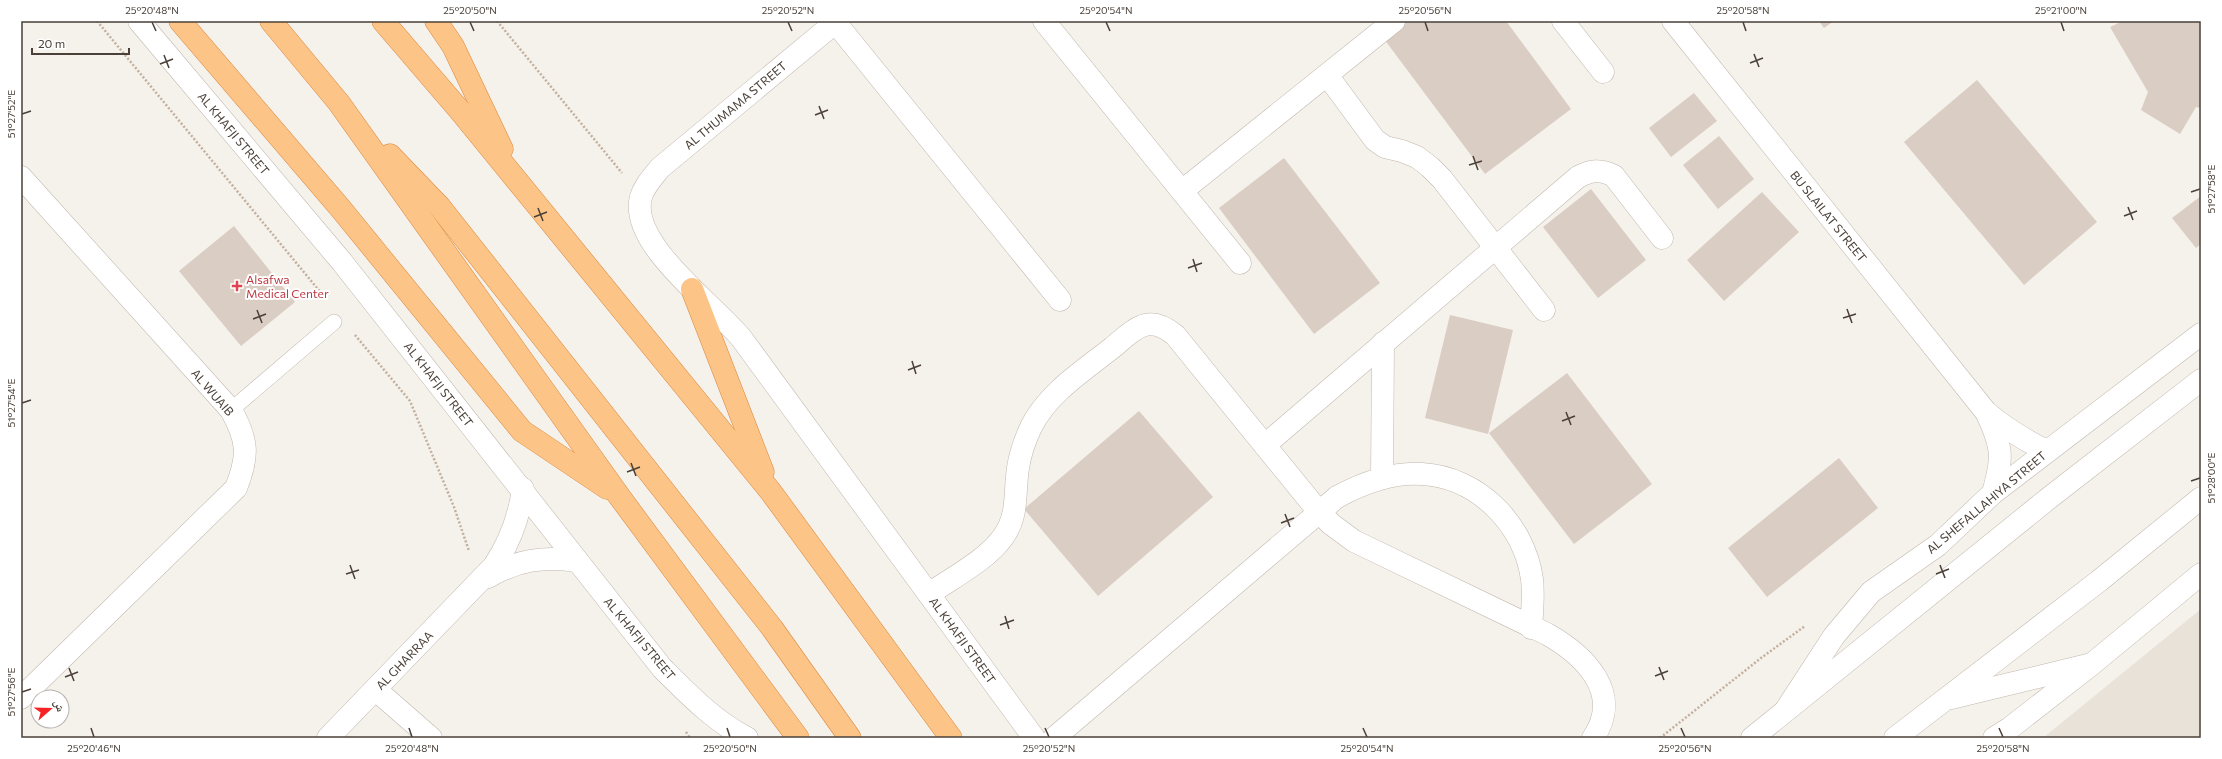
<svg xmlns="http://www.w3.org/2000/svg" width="2222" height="759" viewBox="0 0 2222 759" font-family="Commissioner,'Noto Naskh Arabic',sans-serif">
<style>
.residential{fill:#e9e2d9}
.building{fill:#dacdc4}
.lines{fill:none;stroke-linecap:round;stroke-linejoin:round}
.service-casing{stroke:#c1b7ae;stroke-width:16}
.minor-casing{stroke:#c1b7ae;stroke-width:23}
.tertiary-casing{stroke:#c1b7ae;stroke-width:23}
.trunk-casing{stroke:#db883f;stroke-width:23}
.path{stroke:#c2b09f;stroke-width:2.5;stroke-dasharray:2 2;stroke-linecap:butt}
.service{stroke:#fff;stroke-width:15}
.minor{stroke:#fff;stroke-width:22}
.tertiary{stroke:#fff;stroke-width:22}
.trunk{stroke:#fcc486;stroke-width:22}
.ticks{fill:none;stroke:#4a4039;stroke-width:1.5}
.health-dot{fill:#e0444e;stroke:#fff;stroke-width:1.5}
.labels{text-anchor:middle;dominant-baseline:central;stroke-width:4;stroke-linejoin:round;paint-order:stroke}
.street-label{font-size:12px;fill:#4a4039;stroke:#fff}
.health-label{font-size:12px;fill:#be3a42;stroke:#fff;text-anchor:start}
.neatline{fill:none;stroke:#4a4039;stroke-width:1.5}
.ticks-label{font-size:10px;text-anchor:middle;fill:#4a4039}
</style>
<rect width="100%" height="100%" fill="#f5f1eb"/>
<polygon class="residential" points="2201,609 2201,738 2043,738"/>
<g class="building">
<polygon points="1407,21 1506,21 1571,109 1485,174 1384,39"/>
<polygon points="1819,21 1834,21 1824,28"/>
<polygon points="2123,21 2201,21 2201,108 2196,107 2180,134 2141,110 2148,92 2110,27"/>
<polygon points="1977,80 2097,222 2024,285 1904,142"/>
<polygon points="1694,93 1717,121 1671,157 1649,128"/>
<polygon points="1719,136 1754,179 1718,209 1683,165"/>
<polygon points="1284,158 1380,283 1314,334 1219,208"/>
<polygon points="1591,189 1646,260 1598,298 1543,227"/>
<polygon points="1762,192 1799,232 1724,301 1687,260"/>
<polygon points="2201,196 2201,244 2196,248 2172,218"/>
<polygon points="234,226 295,302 241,346 179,271"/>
<polygon points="1450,315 1513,330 1488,434 1425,418"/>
<polygon points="1567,373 1652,484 1574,544 1489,433"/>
<polygon points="1139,411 1213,497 1098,596 1024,509"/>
<polygon points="1839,458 1878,508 1767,597 1728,548"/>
</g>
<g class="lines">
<g class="service-casing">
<polyline id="service" points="231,410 334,322"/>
</g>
<g class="minor-casing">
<g id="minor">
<path d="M139 21 342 262 662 668C688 694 714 721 747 738"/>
<path d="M837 21 660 168C653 177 644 186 641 197 628 244 716 306 742 339L1034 738"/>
<polyline points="1044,21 1240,263"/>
<polyline points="1563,21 1603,72"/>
<path d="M1673 21 1986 412C2005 428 2024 440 2047 451"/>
<polyline points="835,22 1060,300"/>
<polyline points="1327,75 1375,140 1385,147 1402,151 1417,157 1430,167 1442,179 1544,310"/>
<path d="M21 177 231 410C248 440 249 456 236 488L21 698"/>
<polyline points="1182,191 1394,21"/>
<path d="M1987 414C2003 448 2003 458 1993 493"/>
<path d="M1265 445 1578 177C1591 170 1601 169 1614 176L1662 238"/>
<polyline points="1382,478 1383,343"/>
<path d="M488 577C517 560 544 556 577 561"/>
<path d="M929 594C952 578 988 559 1003 537 1019 515 1014 493 1018 468 1020 454 1025 440 1031 427 1048 393 1083 371 1112 348 1121 341 1131 330 1142 326 1154 321 1165 327 1175 335L1319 512 1331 524 1354 541 1547 634C1584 655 1624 693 1593 738"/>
<polyline points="376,690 431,738"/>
<polyline points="1787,708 1834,636 1871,592 1938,545 1993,493 2201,334"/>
<path d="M328 738 494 566C510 542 519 518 523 489"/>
<path d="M1054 738 1337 497C1363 483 1392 472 1422 474 1478 477 1524 524 1532 579 1534 596 1532 612 1531 628"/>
<polyline points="1994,738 2010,728 2092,664 2201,574"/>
</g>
</g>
<g class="tertiary-casing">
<g id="tertiary">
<polyline points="1951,698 2092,664"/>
<polyline points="1752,738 2049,498 2201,380"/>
<polyline points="1895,738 2099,581 2201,498"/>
</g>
</g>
<g class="trunk-casing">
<g id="trunk">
<polyline points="180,21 341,209 522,431 607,488"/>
<polyline points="271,21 339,103 619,496 798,738"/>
<polyline points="383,21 461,112 771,492 951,738"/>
<polyline points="436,21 453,46 502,149"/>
<polyline points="390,155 440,207 772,628 850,738"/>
<polyline points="692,289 763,472"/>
</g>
</g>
<g class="path">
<polyline points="97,21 326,299"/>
<polyline points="497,21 622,173"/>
<polyline points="355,335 410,401 454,507 469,551"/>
<polyline points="686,732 690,738"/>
<polyline points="1660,738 1761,658 1805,626"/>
</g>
<use href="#service" class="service"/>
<use href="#minor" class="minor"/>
<use href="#tertiary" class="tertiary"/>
<use href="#trunk" class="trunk"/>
</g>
<path class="ticks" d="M152 22 156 31M470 22 474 31M788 22 792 31M1106 22 1110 31M1425 22 1428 31M1743 22 1746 31M2061 22 2064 31M1754 54 1759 67M164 55 169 68M1750 63 1763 58M160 64 173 59M819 106 824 119M22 114 31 111M815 115 828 110M1473 156 1478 170M1469 165 1482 161M2191 192 2200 189M2128 207 2133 220M538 208 543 221M2124 216 2137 211M534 217 547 212M1193 259 1197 272M1188 268 1202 263M1847 309 1852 323M257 310 262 323M1843 318 1856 314M253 319 266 314M912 361 916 374M908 370 921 365M22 403 31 400M1566 412 1571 425M1562 421 1575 416M631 463 636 476M627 472 640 467M2191 481 2200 478M1285 514 1290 527M1281 523 1294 518M350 565 355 579M1940 565 1945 578M346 574 359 570M1936 574 1949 569M1005 616 1009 629M1000 625 1014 620M1659 667 1664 680M69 668 74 681M1655 676 1668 671M65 677 78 672M22 692 31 689M91 728 94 737M409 728 412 737M727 728 730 737M1045 728 1049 737M1363 728 1367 737M1681 728 1685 737M1999 728 2003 737"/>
<path class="health-dot" d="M235 280h4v4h4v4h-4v4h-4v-4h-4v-4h4z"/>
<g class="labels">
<g class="street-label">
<text transform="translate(735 105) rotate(-40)">AL THUMAMA STREET</text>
<text transform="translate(234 133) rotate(50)">AL KHAFJI STREET</text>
<text transform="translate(1829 216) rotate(51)">BU SLAILAT STREET</text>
<text transform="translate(439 384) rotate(52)">AL KHAFJI STREET</text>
<text transform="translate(213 392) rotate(49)">AL WUAIB</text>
<text transform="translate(1986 502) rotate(-40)">AL SHEFALLAHIYA STREET</text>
<text transform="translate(640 638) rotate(50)">AL KHAFJI STREET</text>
<text transform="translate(963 640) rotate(54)">AL KHAFJI STREET</text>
<text transform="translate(404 660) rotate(-46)">AL GHARRAA</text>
</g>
<g class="health-label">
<text x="246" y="279">Alsafwa<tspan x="246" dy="14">Medical Center</tspan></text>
</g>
</g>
<rect width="2222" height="759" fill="none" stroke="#ffffff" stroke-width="44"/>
<g transform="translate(50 709) rotate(70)"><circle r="19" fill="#ffffff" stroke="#b7b3b0"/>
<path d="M0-3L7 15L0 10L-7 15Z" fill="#f62224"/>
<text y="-6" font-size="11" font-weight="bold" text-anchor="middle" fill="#4a4039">ش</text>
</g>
<path d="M32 48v6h97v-6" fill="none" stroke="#4a4039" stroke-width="2"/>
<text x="38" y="48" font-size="12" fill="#4a4039" stroke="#ffffff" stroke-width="3" paint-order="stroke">20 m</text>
<rect x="22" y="22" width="2178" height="715" class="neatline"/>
<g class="ticks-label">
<text x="152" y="14">25°20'48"N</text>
<text x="470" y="14">25°20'50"N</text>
<text x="788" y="14">25°20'52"N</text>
<text x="1106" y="14">25°20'54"N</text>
<text x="1425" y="14">25°20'56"N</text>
<text x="1743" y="14">25°20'58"N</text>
<text x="2061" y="14">25°21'00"N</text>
<text transform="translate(11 114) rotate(-90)" y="4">51°27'52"E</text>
<text transform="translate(2211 189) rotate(-90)" y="4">51°27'58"E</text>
<text transform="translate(11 403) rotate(-90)" y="4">51°27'54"E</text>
<text transform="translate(2211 478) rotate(-90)" y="4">51°28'00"E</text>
<text transform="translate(11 692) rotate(-90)" y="4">51°27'56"E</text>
<text x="94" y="752">25°20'46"N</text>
<text x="412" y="752">25°20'48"N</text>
<text x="730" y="752">25°20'50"N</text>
<text x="1049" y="752">25°20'52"N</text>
<text x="1367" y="752">25°20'54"N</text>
<text x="1685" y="752">25°20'56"N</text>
<text x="2003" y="752">25°20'58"N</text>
</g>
</svg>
